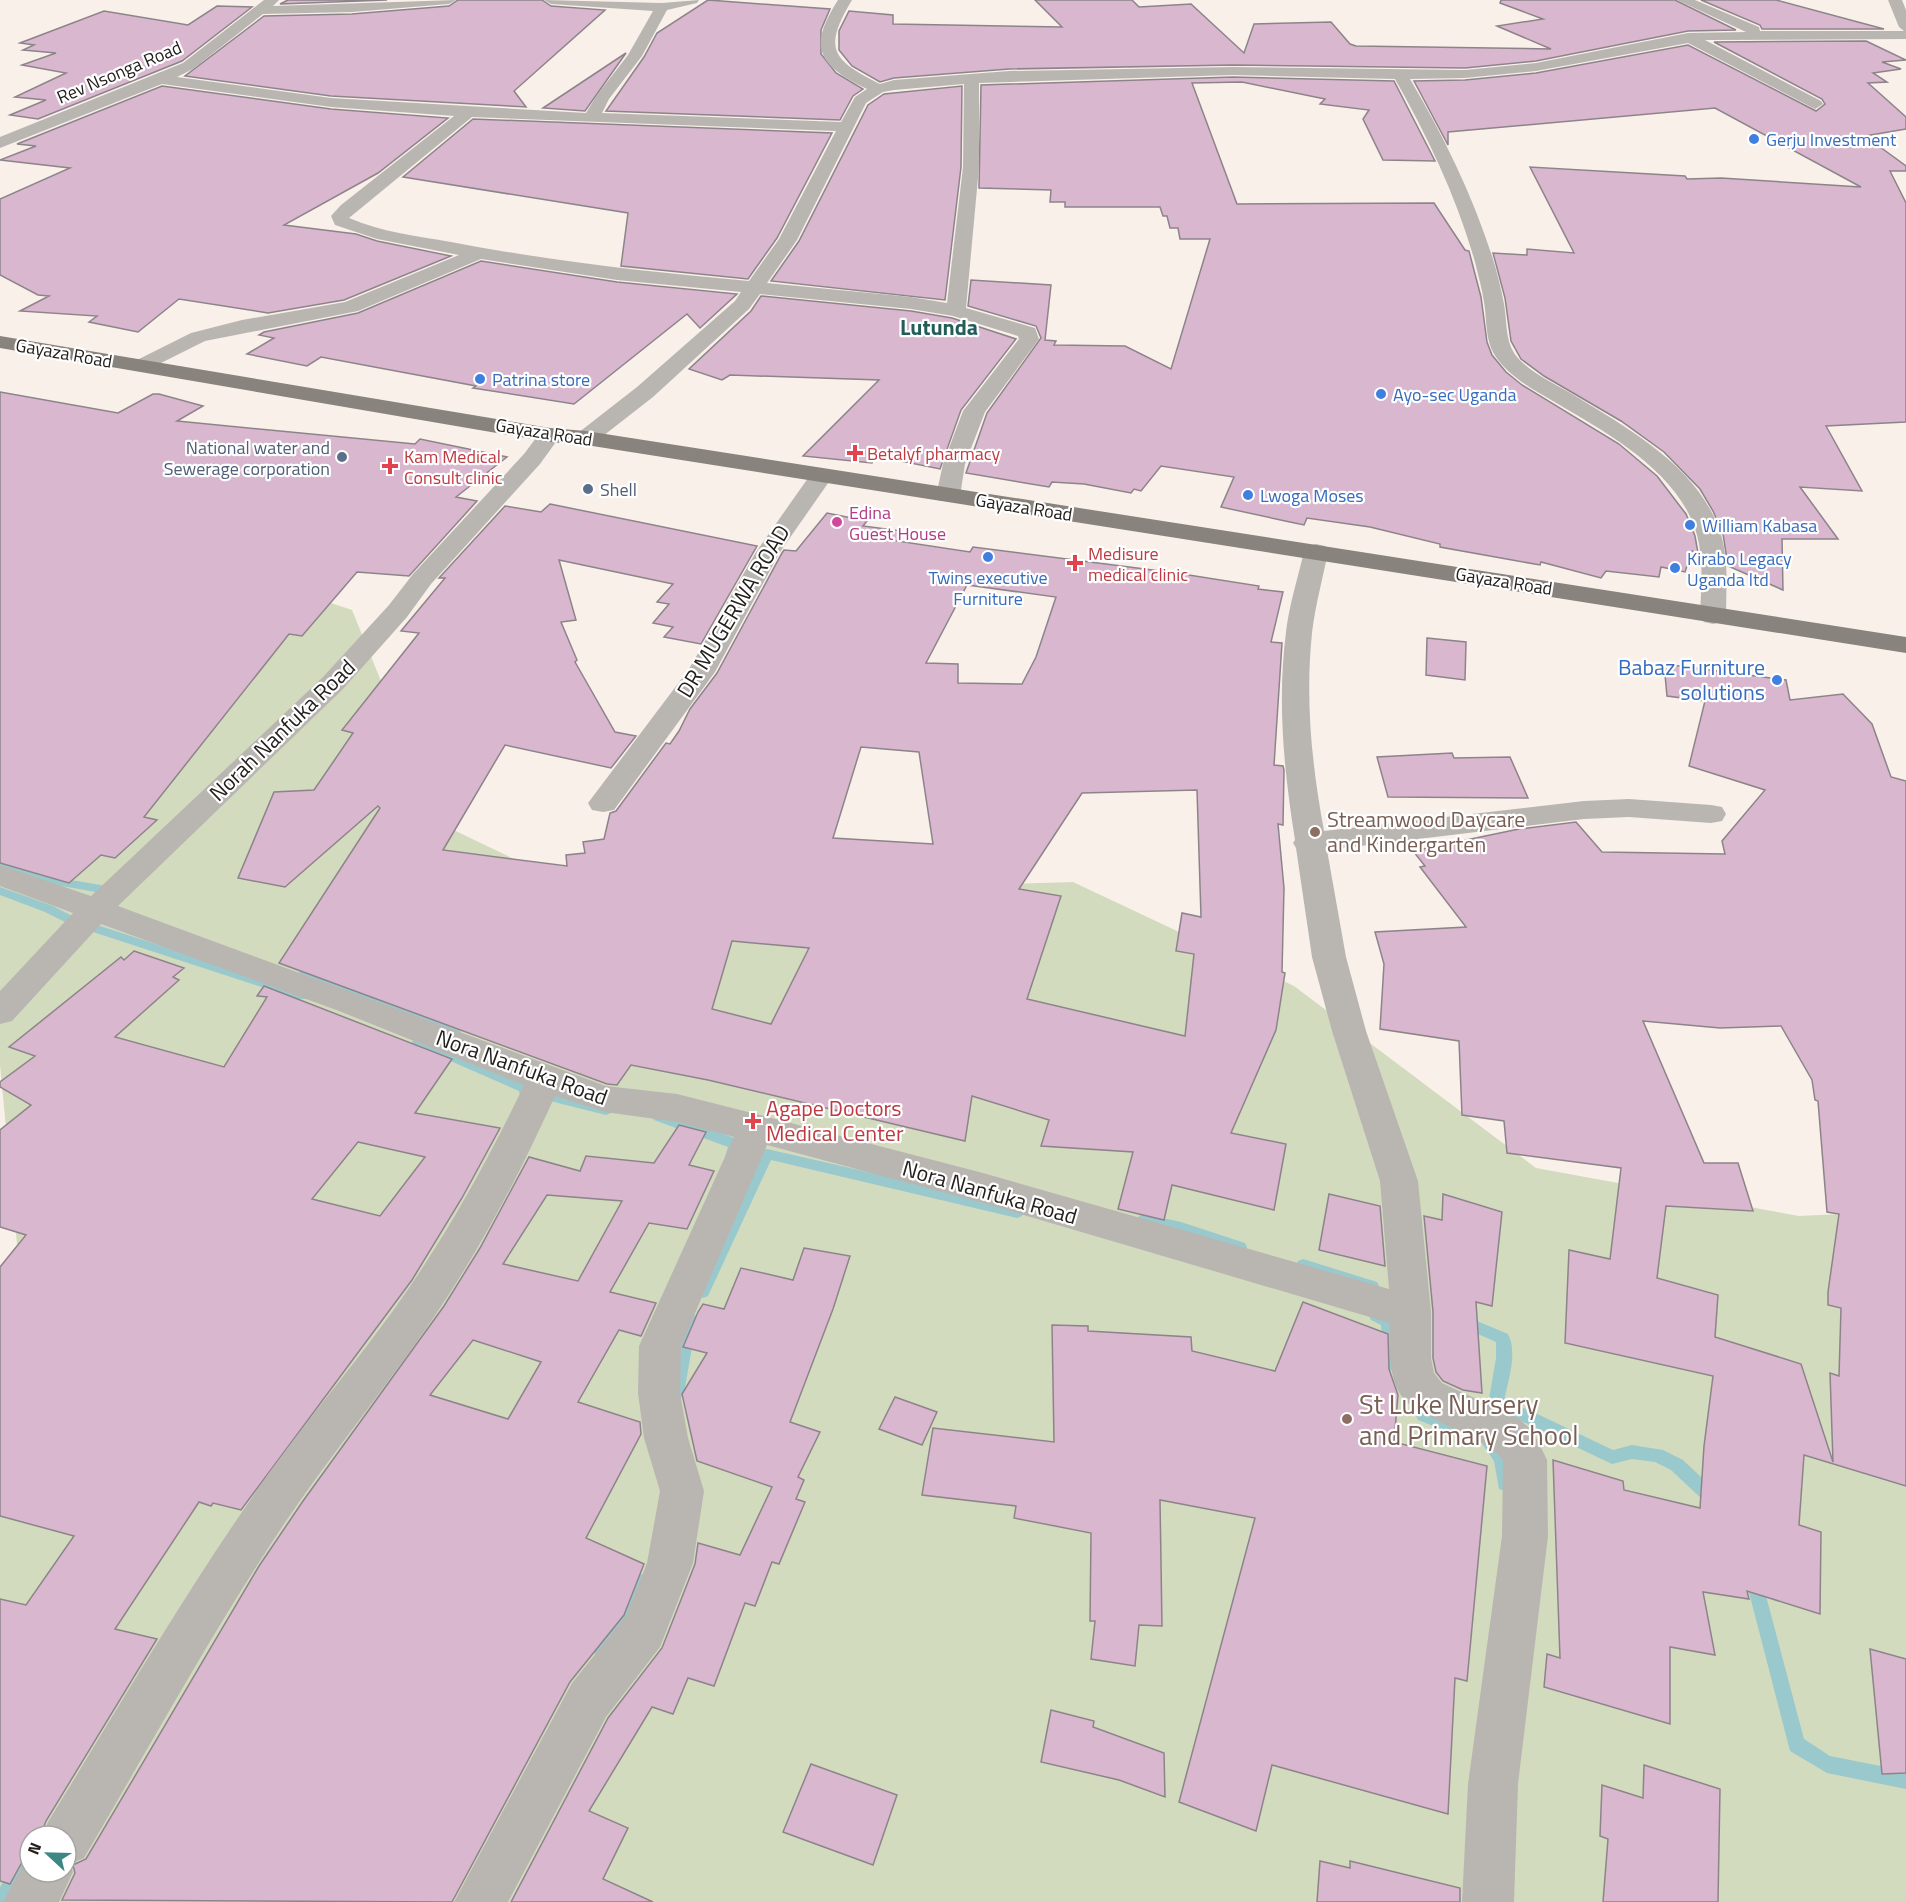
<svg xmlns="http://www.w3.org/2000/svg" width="1906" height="1902" viewBox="0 0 1906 1902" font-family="'Titillium Web',sans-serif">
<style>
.green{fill:#d3dbbe;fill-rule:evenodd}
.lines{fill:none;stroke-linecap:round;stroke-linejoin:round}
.stream{fill:#99c9cd;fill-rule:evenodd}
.building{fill:#d9b7cf;stroke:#8d848a;stroke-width:1.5;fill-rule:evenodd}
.minor{fill:#b9b6b2;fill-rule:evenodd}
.major{fill:#89837d;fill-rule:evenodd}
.shop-dot{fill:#3f7fe0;stroke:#fff;stroke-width:2}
.health-dot{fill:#e0444e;stroke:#fff;stroke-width:2}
.service-dot{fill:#5c6f8a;stroke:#fff;stroke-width:2}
.hotel-dot{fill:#d1479c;stroke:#fff;stroke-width:2}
.education-dot{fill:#8d6e63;stroke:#fff;stroke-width:2}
.labels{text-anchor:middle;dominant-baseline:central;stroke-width:4.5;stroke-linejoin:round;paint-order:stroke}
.far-street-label{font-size:18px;fill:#23201e;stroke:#fff}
.far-shop-label{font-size:18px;fill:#366cbe;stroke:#fff;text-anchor:start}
.far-service-label{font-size:18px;fill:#4e5e75;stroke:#fff;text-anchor:end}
.far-health-label{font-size:18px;fill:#be3a42;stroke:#fff;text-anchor:start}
.far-hotel-label{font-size:18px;fill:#b23c85;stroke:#fff;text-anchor:start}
.far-quarter-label{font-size:22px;font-weight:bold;fill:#225d5a;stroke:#fff}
.street-label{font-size:22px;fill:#23201e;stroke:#fff}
.shop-label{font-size:22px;fill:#366cbe;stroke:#fff;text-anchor:end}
.education-label{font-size:22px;fill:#785e54;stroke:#fff;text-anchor:start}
.health-label{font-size:22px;fill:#be3a42;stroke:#fff;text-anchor:start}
.near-education-label{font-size:27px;fill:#785e54;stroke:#fff;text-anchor:start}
</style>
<rect width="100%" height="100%" fill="#f9f0e9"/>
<path class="green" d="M197 559 352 610 439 823 591 896 1073 882 1294 986 1536 1168 1799 1216 1906 1211V1902H0V1425L31 1391 0 1065V571ZM30 1836H66V1872H30Z"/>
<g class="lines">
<g class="stream">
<polygon points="0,860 47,876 101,885 107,889 101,893 45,883 0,868"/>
<polygon points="0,887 53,906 76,918 78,921 70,931 62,931 60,928 65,922 45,912 0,895"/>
<polygon points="91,923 306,993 308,996 306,999 298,999 93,932 88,936 80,936 78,933 87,924"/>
<polygon points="303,971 387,998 459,1029 461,1032 459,1035 451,1035 379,1004 299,978 297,975 299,972"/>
<polygon points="418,1037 530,1085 534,1100 535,1097 549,1091 606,1105 611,1107 613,1110 611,1113 606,1115 550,1101 540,1105 535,1103 534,1100 532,1103 522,1103 519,1091 414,1045 412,1042 414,1039"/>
<polygon points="659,1111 740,1140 742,1144 737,1161 732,1162 727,1161 725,1157 728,1147 654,1120 652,1116 654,1112"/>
<polygon points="767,1149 1017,1206 1022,1208 1024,1212 1022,1216 1017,1218 771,1160 708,1296 703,1298 698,1296 696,1292 760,1154 762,1150"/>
<polygon points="1144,1214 1181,1222 1245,1243 1247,1247 1245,1251 1240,1253 1181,1234 1139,1224 1137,1220 1139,1216"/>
<polygon points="1303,1259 1377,1282 1379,1286 1377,1290 1372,1292 1298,1269 1296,1265 1298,1261"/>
<polygon points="1376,1310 1393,1318 1395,1322 1401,1365 1398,1370 1393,1371 1388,1370 1385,1365 1381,1325 1371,1320 1369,1316 1371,1312"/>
<polygon points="690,1313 695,1315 697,1319 684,1393 681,1398 676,1400 671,1398 668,1393 683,1319 685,1315"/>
<path d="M1465 1316 1508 1334C1518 1353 1508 1381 1504 1401L1529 1410 1613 1450 1632 1445 1663 1450 1683 1460 1717 1492 1719 1497 1717 1502 1711 1504 1705 1502 1671 1470 1655 1462 1632 1459 1612 1464 1519 1420 1491 1410 1488 1405 1496 1358V1342L1460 1326 1458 1322 1460 1318Z"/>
<polygon points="1416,1392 1421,1394 1429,1410 1454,1420 1457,1425 1454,1430 1449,1432 1418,1420 1408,1399 1411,1394"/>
<path d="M1489 1435C1506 1441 1518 1472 1511 1489L1505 1491 1499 1489 1494 1461 1481 1442 1483 1437Z"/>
<polygon points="1753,1569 1759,1571 1761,1577 1804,1739 1830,1756 1906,1771 1906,1789 1827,1773 1790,1751 1745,1577 1747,1571"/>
<polygon points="642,1574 648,1576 650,1582 648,1588 608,1656 602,1658 596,1656 593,1650 596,1644 636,1576"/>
<polygon points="30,1847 31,1872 13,1902 0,1902 0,1887 23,1849"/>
</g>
</g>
<g class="building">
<polygon points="288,0 387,0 280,4"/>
<polygon points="458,0 542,0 551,6 605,10 514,91 526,107 331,96 185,76 264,16 352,14 449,6"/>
<polygon points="708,0 830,9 821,30 821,54 836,73 863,89 853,96 840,120 606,111 644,57 657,33"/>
<polygon points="1035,0 1132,0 1139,7 1191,4 1244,53 1254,24 1331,22 1350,44 1356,46 1551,49 1497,26 1543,19 1500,3 1501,0 1675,0 1736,30 1688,31 1536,61 1465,68 1233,65 1009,69 894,78 880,82 852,66 839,50 839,31 849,11 893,15 893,24 1062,27"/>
<polygon points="1701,0 1776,0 1884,29 1762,29 1760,25"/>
<polygon points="217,6 252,7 182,61 38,119 10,115 46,100 15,97 66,73 22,65 56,53 23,50 34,45 20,43 104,11 188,25"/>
<polygon points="1866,41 1906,60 1882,62 1901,69 1873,73 1887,82 1868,83 1906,117 1906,129 1865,136 1906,166 1906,171 1890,171 1906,203 1906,422 1826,426 1862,491 1800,487 1838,539 1782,539 1783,590 1728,566 1723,534 1713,511 1700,489 1664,452 1621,421 1544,376 1521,359 1511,341 1505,298 1493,253 1527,255 1527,249 1574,253 1530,167 1685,176 1687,179 1721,178 1861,187 1715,108 1448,132 1448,145 1414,81 1465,80 1536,73 1688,45 1816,111 1825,104 1822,99 1714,42"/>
<polygon points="626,53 585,111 543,108"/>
<polygon points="1233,77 1394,81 1435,161 1383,160 1363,119 1369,110 1320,104 1325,99 1242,82 1192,83 1237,204 1434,203 1465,250 1469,251 1481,297 1487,342 1492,355 1506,372 1522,385 1619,444 1657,476 1686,514 1695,536 1698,553 1692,551 1685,572 1661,567 1659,577 1606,571 1601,578 1541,562 1540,565 1440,547 1440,544 1370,527 1307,518 1304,525 1290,522 1221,507 1234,477 1161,466 1141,491 1134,489 1131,493 1084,484 1052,482 1049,487 966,473 987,413 1041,338 1036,326 968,306 971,280 1051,285 1045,340 1056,341 1054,345 1125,346 1171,369 1210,239 1180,239 1178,228 1170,228 1167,216 1163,216 1160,207 1065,207 1065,202 1050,202 1051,190 979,188 981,85"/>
<polygon points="162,86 331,109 448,118 378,173 284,225 356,234 377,241 451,256 344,300 268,313 179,299 138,332 89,322 97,316 20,311 49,296 38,295 0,275 0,199 70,168 0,160 36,146 17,144"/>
<polygon points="962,86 961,167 945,300 771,281 799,241 868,105 884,94"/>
<polygon points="473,119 832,133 777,238 748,279 621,266 628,213 403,177"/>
<polygon points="481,261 617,282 737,294 700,328 687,314 574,404 473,388 476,386 321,357 307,366 247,354 274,338 259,335 264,332 358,313"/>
<polygon points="761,296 911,311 952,318 1016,339 961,410 940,469 876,456 872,463 803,456 879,380 730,375 722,380 689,369 751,311"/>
<polygon points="0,392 118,413 153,394 159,394 203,406 177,421 415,444 420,439 507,457 456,497 477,501 409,576 357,572 302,636 289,634 144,817 157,820 115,858 101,855 69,883 0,863"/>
<path d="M550 504 757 546 701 644 664 637 673 627 653 623 669 604 657 602 673 584 559 560 576 620 561 622 577 660 575 662 615 732 636 736 611 768 505 745 443 850 567 866 566 855 585 853 583 842 604 839 610 813 616 811 666 743 670 744 679 731 690 709 717 673 782 553 784 550 796 551 827 513 867 521 863 526 902 531 897 541 970 552 973 547 1176 573 1259 586 1258 589 1283 592 1271 642 1282 643 1274 765 1283 766 1284 770 1283 825 1278 824 1284 888 1282 972 1285 973 1276 1030 1231 1133 1286 1144 1274 1210 1172 1185 1164 1220 1118 1209 1133 1152 1041 1146 1049 1120 972 1096 965 1141 708 1080 631 1065 617 1085 607 1084 279 963 380 808 378 806 285 887 238 878 274 792 314 790 353 733 342 730 419 633 401 631 445 578H439L505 506 541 512ZM967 585 1056 597 1036 657 1022 684 958 683V664L926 663ZM861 747 919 752 933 844 833 838ZM1197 790 1201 917 1182 913 1176 951 1194 954 1185 1036 1027 999 1061 896 1019 889 1082 793ZM732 941 809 948 771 1024 712 1009Z"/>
<polygon points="1427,638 1466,642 1465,680 1426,675"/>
<path d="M1664 664 1786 680 1790 700 1843 694 1872 724 1891 777 1906 781V1486L1804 1455 1799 1525 1821 1532 1820 1614 1747 1591 1749 1599 1703 1592 1715 1655 1670 1647V1724L1544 1687 1547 1654 1560 1658 1553 1460 1623 1481 1624 1490 1700 1508 1704 1446 1713 1376 1565 1343 1569 1250 1610 1259 1621 1168 1507 1153 1504 1121 1462 1115 1459 1041 1380 1029 1384 964 1375 932 1466 927 1420 867 1425 866 1413 851 1519 829 1576 822 1602 852 1725 854 1722 841 1765 790 1689 766 1705 701 1667 696ZM1643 1021 1720 1028 1781 1026 1812 1080 1815 1100 1818 1101 1827 1212 1839 1214 1828 1292V1305L1841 1308 1839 1376 1830 1373 1833 1462 1801 1364 1715 1337 1718 1295 1657 1278 1666 1206 1753 1211 1738 1163H1704Z"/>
<polygon points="1452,753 1454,758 1510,757 1528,798 1388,797 1377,757"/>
<path d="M134 951 184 968 173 977 179 980 115 1037 224 1067 267 997 257 996 264 986 452 1059 415 1113 500 1128 462 1198 412 1280 241 1510 213 1503 211 1506 199 1502 115 1629 157 1639 46 1821 40 1836H30V1852L27 1853 10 1884 0 1881V1599L26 1605 74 1536 0 1516V1267L26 1235 0 1227V1130L31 1105 0 1087V1082L35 1056 9 1047 121 957 124 960ZM358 1142 425 1157 380 1216 312 1199Z"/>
<path d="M679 1125 706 1132 689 1165 714 1171 687 1229 649 1223 610 1292 656 1303 641 1336 619 1330 578 1402 640 1422 641 1434 586 1538 644 1564 624 1615 570 1682 452 1902 62 1900 75 1873 73 1865 86 1859 259 1566 303 1501 444 1306 480 1248 529 1157 580 1171 586 1156 654 1163ZM547 1195 622 1201 578 1281 503 1264ZM473 1340 541 1362 508 1419 430 1395Z"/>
<polygon points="1329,1194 1380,1206 1385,1266 1319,1250"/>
<polygon points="1443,1194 1502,1212 1492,1306 1476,1302 1482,1393 1463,1390 1443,1381 1436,1372 1433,1358 1433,1312 1424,1216 1442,1220"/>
<polygon points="804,1248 850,1256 833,1309 790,1422 820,1432 798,1477 804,1480 796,1499 805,1502 779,1564 772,1562 755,1606 745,1603 714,1686 688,1678 673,1714 652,1707 589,1811 628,1828 603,1879 653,1902 511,1902 608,1718 662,1648 695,1564 698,1543 740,1555 772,1487 697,1461 682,1394 707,1353 683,1347 698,1312 703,1304 724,1309 741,1268 793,1280"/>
<polygon points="1303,1302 1388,1334 1389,1369 1398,1395 1394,1442 1487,1466 1467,1681 1455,1678 1448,1814 1272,1765 1256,1831 1179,1802 1255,1518 1160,1500 1162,1626 1139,1625 1135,1666 1091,1659 1095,1621 1090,1621 1091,1533 1014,1518 1016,1506 922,1495 933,1428 1054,1442 1052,1325 1088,1326 1088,1331 1191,1337 1192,1351 1275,1371"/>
<polygon points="895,1397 937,1412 922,1445 879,1429"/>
<polygon points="1870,1649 1906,1659 1906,1773 1882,1774"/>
<polygon points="1051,1710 1094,1721 1093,1727 1164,1753 1165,1797 1119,1780 1041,1762"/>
<polygon points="811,1764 897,1795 873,1865 783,1832"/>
<polygon points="1644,1765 1720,1789 1718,1902 1603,1902 1608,1839 1600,1836 1602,1785 1643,1798"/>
<polygon points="1320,1861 1350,1868 1350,1861 1460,1888 1460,1902 1317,1902"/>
</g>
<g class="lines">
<g class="minor">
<path d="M264 0H279L273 6 456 0 449 4 352 12 263 14 193 69 177 77 331 98 586 113 597 95 628 55 653 11 551 4 544 0 662 3 699 0 697 3 667 10 642 56 609 99 602 113 841 122 855 97 867 89C817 65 808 47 838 0H852C823 48 831 60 880 84L894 80 1009 71 1233 67 1465 70 1536 63 1688 33 1746 32 1677 0H1695L1759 27 1760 31H1904L1899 27 1888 0H1902L1906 10V39L1705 40 1821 101 1823 104 1815 109 1688 43 1536 71 1465 78 1410 79C1443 135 1472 194 1492 256 1497 272 1501 288 1504 304 1507 320 1505 339 1514 353 1528 373 1556 384 1577 397 1631 430 1702 470 1721 535 1729 561 1726 589 1726 616L1722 622 1713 624 1704 622 1700 616C1701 589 1704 561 1697 535 1680 473 1609 434 1558 404 1535 390 1509 378 1494 354 1485 339 1487 319 1484 302 1482 288 1478 275 1475 262 1457 198 1428 137 1395 79L1233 75 979 83V167L966 308 1035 328 1039 339 985 412 965 464 960 496 956 501H940L936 496 943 464 963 411 1019 339 1018 336 953 316 911 309 760 294 749 309 653 397 594 443H578L575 438 578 433 637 387 735 301 741 292 617 280 481 259 358 311 205 341 147 370H133L130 366 133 362 191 333 242 320 345 302 459 255 377 239 335 225 331 216 341 205 454 116 331 107 162 84 0 148V137L183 63ZM964 84 963 167 947 303 911 297 767 283 797 240 866 103 883 92 894 90ZM472 117 836 131 779 239 749 281C649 272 550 261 451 242 417 236 381 232 349 218Z"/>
<path d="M550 428 558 430 561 435 540 464 431 584 407 617 343 689 118 906 606 1086 677 1094 756 1114 983 1173 1389 1289 1380 1181 1332 1031 1312 957 1296 848 1293 843 1295 840C1284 771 1277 702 1286 632 1289 605 1298 578 1304 551L1307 546 1316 544 1325 546 1328 551C1323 578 1315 606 1312 633 1305 700 1312 766 1324 831L1584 801 1629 799 1711 805 1722 807 1726 814 1722 821 1711 823 1629 817 1584 819 1327 850 1346 957 1366 1031 1418 1181 1431 1312V1358L1434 1373 1442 1383 1519 1419 1533 1431 1547 1460 1548 1536 1518 1784 1514 1902H1462L1468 1784 1502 1536 1503 1460C1493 1447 1480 1441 1465 1434 1398 1402 1388 1401 1390 1323L983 1203 767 1145 681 1346 680 1393 688 1438 704 1491 693 1563 660 1647 606 1717 508 1902H454L572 1683 626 1616 647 1563 660 1491 644 1438 638 1393 639 1346 734 1137 677 1122 605 1112 555 1096C518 1178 475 1259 423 1333 378 1397 328 1459 284 1524 212 1632 150 1746 84 1858L70 1864 73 1872 59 1902H3L29 1854 30 1872H66V1836H42L48 1822C115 1713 180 1601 253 1496 297 1431 349 1372 395 1308 445 1238 487 1163 524 1085L339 1011 101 924 12 1021 0 1024V991L73 913 0 886V865L91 896 323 677 389 605 413 574 524 454 542 430Z"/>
<polygon points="821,469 829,471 833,476 780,552 715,672 614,810 603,812 592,810 588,803 689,669 756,552 813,471"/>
</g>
<polygon class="major" points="0,336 550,428 586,431 1906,637 1906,653 586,445 550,442 0,348"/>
</g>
<g class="shop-dot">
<circle cx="1754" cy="139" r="6"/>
<circle cx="480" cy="379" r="6"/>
<circle cx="1381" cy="394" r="6"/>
<circle cx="1248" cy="495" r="6"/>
<circle cx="1690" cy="525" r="6"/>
<circle cx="988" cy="557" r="6"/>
<circle cx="1675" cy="568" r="6"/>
<circle cx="1777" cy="680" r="6"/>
</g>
<g class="health-dot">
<path d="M852 444h6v6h6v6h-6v6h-6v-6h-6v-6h6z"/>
<path d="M387 457h6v6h6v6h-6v6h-6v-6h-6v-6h6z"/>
<path d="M1072 554h6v6h6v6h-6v6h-6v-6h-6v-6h6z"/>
<path d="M750 1112h6v6h6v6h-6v6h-6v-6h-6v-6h6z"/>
</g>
<g class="service-dot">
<circle cx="342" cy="457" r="6"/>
<circle cx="588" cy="489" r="6"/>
</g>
<circle class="hotel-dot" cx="837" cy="522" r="6"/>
<g class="education-dot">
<circle cx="1315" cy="832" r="6"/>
<circle cx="1347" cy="1419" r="6"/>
</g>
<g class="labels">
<g class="far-street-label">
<text transform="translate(119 72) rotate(-23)">Rev Nsonga Road</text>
<text transform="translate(64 353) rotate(10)">Gayaza Road</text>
<text transform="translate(544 432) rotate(9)">Gayaza Road</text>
<text transform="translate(1024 507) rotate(9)">Gayaza Road</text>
<text transform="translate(1504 581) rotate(9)">Gayaza Road</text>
</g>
<g class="far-shop-label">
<text x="1766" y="139">Gerju Investment</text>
<text x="492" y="379">Patrina store</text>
<text x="1393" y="394">Ayo-sec Uganda</text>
<text x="1260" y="495">Lwoga Moses</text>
<text x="1702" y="525">William Kabasa</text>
<text x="1687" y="558">Kirabo Legacy<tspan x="1687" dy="21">Uganda ltd</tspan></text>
<text x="988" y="577" text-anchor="middle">Twins executive<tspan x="988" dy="21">Furniture</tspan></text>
</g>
<g class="far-service-label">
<text x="330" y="447">National water and<tspan x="330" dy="21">Sewerage corporation</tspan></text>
<text x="600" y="489" text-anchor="start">Shell</text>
</g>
<g class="far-health-label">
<text x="867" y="453">Betalyf pharmacy</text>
<text x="404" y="456">Kam Medical<tspan x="404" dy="21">Consult clinic</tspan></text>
<text x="1088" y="553">Medisure<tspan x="1088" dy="21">medical clinic</tspan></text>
</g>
<g class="far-hotel-label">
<text x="849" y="512">Edina<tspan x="849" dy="21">Guest House</tspan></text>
</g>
<g class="far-quarter-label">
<text x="939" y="327">Lutunda</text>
</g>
<g class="street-label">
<text transform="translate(733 611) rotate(-59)">DR MUGERWA ROAD</text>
<text transform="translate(282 730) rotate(-44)">Norah Nanfuka Road</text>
<text transform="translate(522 1067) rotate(20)">Nora Nanfuka Road</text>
<text transform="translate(990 1192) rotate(16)">Nora Nanfuka Road</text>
</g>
<g class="shop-label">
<text x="1765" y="667">Babaz Furniture<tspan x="1765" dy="25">solutions</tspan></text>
</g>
<g class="education-label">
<text x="1327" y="819">Streamwood Daycare<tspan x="1327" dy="25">and Kindergarten</tspan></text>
</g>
<g class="health-label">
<text x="766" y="1108">Agape Doctors<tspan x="766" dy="25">Medical Center</tspan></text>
</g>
<g class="near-education-label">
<text x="1359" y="1403">St Luke Nursery<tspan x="1359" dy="31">and Primary School</tspan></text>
</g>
</g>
<g transform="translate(48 1854) rotate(292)"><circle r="28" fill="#ffffff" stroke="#a7a6a5" stroke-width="1.5"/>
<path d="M0-4.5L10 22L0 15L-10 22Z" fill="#3f8784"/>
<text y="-9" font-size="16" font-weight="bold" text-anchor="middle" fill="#23201e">N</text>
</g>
</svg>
